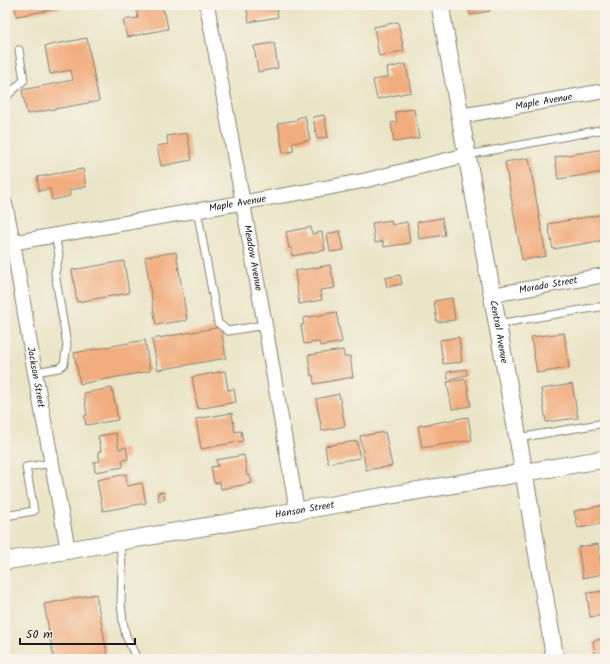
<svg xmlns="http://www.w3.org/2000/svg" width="610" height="664" viewBox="0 0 610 664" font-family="Kalam,sans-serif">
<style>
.building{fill:#f2ad7f}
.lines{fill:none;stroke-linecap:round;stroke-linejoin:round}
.service-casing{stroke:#848072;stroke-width:9}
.minor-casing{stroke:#848072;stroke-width:16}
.tertiary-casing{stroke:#848072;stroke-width:19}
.service{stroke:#fff;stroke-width:7}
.minor{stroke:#fff;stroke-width:14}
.tertiary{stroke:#fff;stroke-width:17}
.labels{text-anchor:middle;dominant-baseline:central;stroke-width:4;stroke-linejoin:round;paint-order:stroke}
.street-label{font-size:10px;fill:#1c1c1c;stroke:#f7f3e8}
</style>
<rect width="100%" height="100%" fill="#f7f3e8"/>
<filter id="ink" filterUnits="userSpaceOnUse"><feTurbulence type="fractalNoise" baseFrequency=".025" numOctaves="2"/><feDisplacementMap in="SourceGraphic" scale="8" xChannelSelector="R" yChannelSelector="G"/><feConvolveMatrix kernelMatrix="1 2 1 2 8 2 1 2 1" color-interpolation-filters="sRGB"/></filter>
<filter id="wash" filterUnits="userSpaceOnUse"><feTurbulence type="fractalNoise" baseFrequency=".012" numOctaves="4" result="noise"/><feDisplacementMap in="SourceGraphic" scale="16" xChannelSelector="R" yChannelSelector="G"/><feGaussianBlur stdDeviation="0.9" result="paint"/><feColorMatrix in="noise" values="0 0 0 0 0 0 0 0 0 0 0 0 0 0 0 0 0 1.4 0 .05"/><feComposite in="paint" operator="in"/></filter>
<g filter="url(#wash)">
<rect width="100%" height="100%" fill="#ebe5c8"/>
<g id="blocks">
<g class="building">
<polygon points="14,5 62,5 62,8 17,16"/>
<polygon points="136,5 162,5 164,13 165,13 168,29 127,37 123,20 138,18"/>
<polygon points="246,5 276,5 278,17 249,22"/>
<polygon points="468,5 489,5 490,11 470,15"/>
<polygon points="506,5 521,5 521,6 507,8"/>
<polygon points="398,22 404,51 379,56 374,27"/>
<polygon points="87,38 99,101 27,114 22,90 73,80 71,70 50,74 45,46"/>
<polygon points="274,43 278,68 258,72 254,46"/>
<polygon points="406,64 411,92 377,99 373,80 388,77 387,68"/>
<polygon points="414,109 419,138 394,142 391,123 397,122 395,112"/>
<polygon points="324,115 328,137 317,139 313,117"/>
<polygon points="305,116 310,140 292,143 294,151 283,153 278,123 297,120 297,118"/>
<polygon points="187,133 192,160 161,166 157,146 168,144 167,136"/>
<polygon points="605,149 605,172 558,179 555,157"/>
<polygon points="529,158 546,256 522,260 505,162"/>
<polygon points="83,169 86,187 69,190 70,196 52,200 50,189 39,191 37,177"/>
<polygon points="605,214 605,240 553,249 548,224"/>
<polygon points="442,218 445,235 419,239 417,222"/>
<polygon points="391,220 392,225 407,222 410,243 384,247 383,241 375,243 372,223"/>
<polygon points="311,227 312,234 322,232 325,250 292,256 291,248 289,248 286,232"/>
<polygon points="340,231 344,250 330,252 327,234"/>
<polygon points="176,252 187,320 156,325 145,257"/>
<polygon points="124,261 129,293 77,302 72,270"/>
<polygon points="330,265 335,288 320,290 322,300 299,304 295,271"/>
<polygon points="400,275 402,284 387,287 385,278"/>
<polygon points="452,298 455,320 437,322 434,301"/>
<polygon points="336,312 342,342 320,346 319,342 304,344 301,325 304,324 303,318"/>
<polygon points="221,327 226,358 158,370 152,339"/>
<polygon points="564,333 569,368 537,373 531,337"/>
<polygon points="459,337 462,362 443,364 440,340"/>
<polygon points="145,340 150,371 80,384 74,353"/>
<polygon points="343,350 344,357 350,356 353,377 314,384 313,375 311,376 308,355"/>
<polygon points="466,369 467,375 448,379 447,372"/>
<polygon points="225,371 228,390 234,389 236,402 198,409 192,377"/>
<polygon points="466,379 471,406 452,409 447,382"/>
<polygon points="572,384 578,418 546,422 541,389"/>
<polygon points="112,388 118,420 86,425 84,416 87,415 84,393"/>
<polygon points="339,394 345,426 322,431 316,399"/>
<polygon points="232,413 235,432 241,431 243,441 201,449 196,419"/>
<polygon points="468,417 472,440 422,448 418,426"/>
<polygon points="385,432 392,466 366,470 360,436"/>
<polygon points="116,433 119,449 126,447 128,459 122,460 123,467 95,472 94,462 100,461 98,452 101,451 98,436"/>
<polygon points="357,441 360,458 328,463 325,446"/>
<polygon points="244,455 247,471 246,471 247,476 250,475 252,483 221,489 220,482 214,483 211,467 218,466 216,460"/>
<polygon points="126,474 127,486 142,483 146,503 103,511 97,480"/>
<polygon points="164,492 165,499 159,501 157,493"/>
<polygon points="605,505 605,523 578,528 574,511"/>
<polygon points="598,544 603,574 583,578 578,547"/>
<polygon points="605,591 605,615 590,617 587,593"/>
<polygon points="96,594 108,659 54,659 44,604"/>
<polygon points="605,638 605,659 596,659 593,641"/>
</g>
</g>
</g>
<g filter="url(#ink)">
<use href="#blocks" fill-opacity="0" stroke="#848072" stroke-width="1"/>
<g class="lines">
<g class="service-casing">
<g id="service">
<polyline points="5,96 8,95 24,80 19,50"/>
<polyline points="467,155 605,129"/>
<polyline points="197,210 218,323 228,331 265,325"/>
<polyline points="497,324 605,306"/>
<polyline points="35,372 59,368 64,364 67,345 55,273 59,255 55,235"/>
<polyline points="518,438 605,423"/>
<polyline points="5,516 34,511 26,467 52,463"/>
<polyline points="120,541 122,569 121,603 123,622 126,636 137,659"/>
</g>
</g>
<g class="minor-casing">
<g id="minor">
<path id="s1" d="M207 5 265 325 297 511"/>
<path id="s2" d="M460 116 605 91"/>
<path id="s3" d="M5 204 13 242 33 362 68 550"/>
<path id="s4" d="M5 244 326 188 367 180 467 155"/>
<path id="s5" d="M492 295 605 275"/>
</g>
</g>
<g class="tertiary-casing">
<g id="tertiary">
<path id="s6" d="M440 5 521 455 555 659"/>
<path id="s7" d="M5 561 297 511 605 459"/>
</g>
</g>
<use href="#service" class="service"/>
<use href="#minor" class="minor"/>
<use href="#tertiary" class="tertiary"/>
</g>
</g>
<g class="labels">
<g class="street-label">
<text stroke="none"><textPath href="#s2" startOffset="85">Maple Avenue</textPath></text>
<text stroke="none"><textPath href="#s4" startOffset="236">Maple Avenue</textPath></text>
<text stroke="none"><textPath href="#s1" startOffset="257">Meadow Avenue</textPath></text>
<text stroke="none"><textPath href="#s5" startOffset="57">Morado Street</textPath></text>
<text stroke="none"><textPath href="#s6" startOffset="332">Central Avenue</textPath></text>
<text stroke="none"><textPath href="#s3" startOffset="176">Jackson Street</textPath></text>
<text stroke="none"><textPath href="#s7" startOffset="304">Hanson Street</textPath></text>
</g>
</g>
<rect width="610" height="664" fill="none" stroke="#f7f3e8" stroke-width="20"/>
<path d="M20 638v6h115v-6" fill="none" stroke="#1c1c1c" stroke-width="2"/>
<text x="26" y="638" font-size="12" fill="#1c1c1c" stroke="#f7f3e8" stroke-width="3" paint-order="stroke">50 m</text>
</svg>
